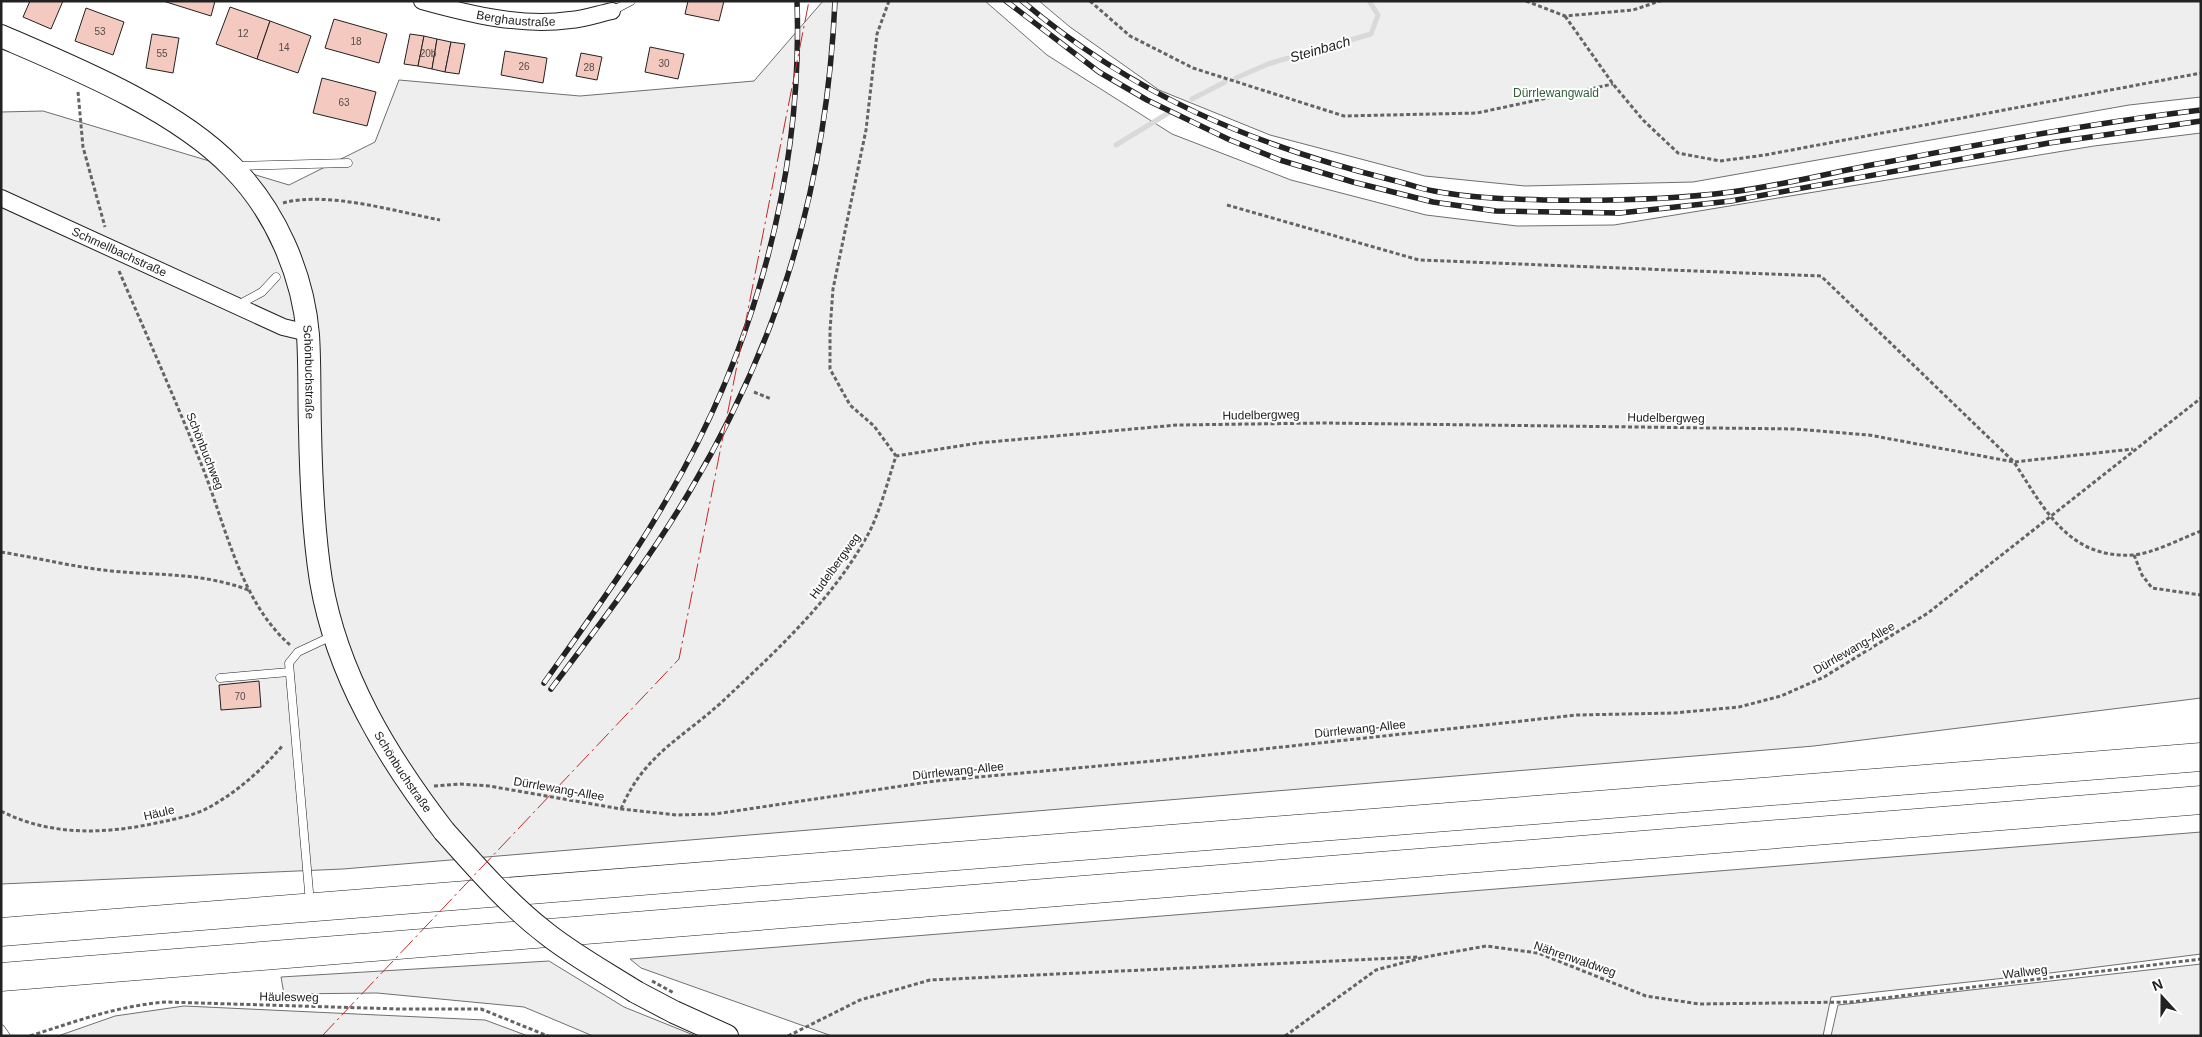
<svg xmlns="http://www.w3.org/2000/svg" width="2202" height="1037" viewBox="0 0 2202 1037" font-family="Helvetica,sans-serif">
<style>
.green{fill:#eee;stroke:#6f6f6f}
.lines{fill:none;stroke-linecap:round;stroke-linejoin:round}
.stream{stroke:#d9d9d9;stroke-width:5}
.building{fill:#f3c9c0;stroke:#222}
.service-casing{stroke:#222;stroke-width:9}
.minor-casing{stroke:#222;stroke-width:18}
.secondary-casing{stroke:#222;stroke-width:24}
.motorway-casing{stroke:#222;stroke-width:29}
.path{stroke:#646464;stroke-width:3;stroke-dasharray:4 2.5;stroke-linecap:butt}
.service{stroke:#fff;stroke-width:8}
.minor{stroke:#fff;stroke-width:16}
.secondary{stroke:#fff;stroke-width:22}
.motorway{stroke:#fff;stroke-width:28}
.rail-casing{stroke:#222;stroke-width:5.5}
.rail{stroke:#fff;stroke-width:4;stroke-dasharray:11;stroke-linecap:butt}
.secondary-bridge-casing{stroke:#222;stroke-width:24;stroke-linecap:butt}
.path-bridge{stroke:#646464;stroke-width:3;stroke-dasharray:4 2.5;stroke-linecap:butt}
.secondary-bridge{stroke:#fff;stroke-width:22}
.power{stroke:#c62828;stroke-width:1;stroke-dasharray:18 4 2.5 4;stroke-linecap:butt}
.labels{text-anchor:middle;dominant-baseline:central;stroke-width:4;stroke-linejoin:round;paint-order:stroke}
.number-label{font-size:10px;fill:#564c4a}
.street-label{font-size:12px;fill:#222;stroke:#fff}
.park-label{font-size:12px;fill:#2f5e38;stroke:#fff}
.water-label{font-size:14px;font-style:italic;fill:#222;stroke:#fff}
</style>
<rect width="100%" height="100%" fill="#fff"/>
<g class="green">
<polygon points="823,1 985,1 1047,55 1172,134 1291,180 1426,215 1517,226 1614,225 2094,146 2201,133 2201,698 1814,746 343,869 1,884 1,112 43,111 289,185 375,142 399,80 580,96 754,81"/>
<polygon points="1039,1 2201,1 2201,97 2129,105 1693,182 1525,186 1425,176 1270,135 1159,90 1070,27"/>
<polygon points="2201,832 2201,954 2042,974 1831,997 1823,1036 832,1036 641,968 630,959"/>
<polygon points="549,961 624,1007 696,1036 593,1036 524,1007 377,993 284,994 281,977"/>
<polygon points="2201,964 2201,1036 1831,1036 1838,1005"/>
<polygon points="184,1006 485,1020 528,1036 58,1036 115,1016"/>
</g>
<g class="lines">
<g class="stream">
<polyline points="1236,78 1268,64 1371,34 1378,15 1369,1"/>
<polyline points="1192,99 1225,82"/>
<polyline points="1116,145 1170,112"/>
</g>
</g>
<g class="building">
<polygon points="30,1 63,1 51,29 23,17"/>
<polygon points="163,1 215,1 211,16"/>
<polygon points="688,1 724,1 719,21 685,14"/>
<polygon points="230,7 270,21 257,59 216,44"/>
<polygon points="86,8 124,22 113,55 75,41"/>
<polygon points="334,19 387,34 379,63 325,48"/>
<polygon points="270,21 311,36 298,73 257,59"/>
<polygon points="152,34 179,38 173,73 146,68"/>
<polygon points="410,34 424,36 418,66 404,64"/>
<polygon points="424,36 437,39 432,69 418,66"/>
<polygon points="437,39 451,42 445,72 432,69"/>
<polygon points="451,42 465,44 459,74 445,72"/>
<polygon points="650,47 684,54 678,79 645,72"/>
<polygon points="505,51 547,58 543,83 501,75"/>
<polygon points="581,53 602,57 597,80 576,76"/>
<polygon points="322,78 376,92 367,126 313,113"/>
<polygon points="259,681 261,707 221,710 219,685"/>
</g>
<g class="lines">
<g class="service-casing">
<g id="service">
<polyline points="612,11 631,1"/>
<polyline points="237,166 348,163"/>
<polyline points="238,305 262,292 276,277"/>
<polyline points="220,678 289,672"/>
<polyline points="310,903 289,663 298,652 332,636"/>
<polyline points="1,1029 6,1036"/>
</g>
</g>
<g class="minor-casing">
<g id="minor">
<path id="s1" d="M422 1C469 14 521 27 570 20 584 19 598 14 612 11"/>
<path id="s2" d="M1 198 283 327 308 333"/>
</g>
</g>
<g class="secondary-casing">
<g id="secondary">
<path id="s3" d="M1 36C75 68 176 109 232 167 275 210 303 274 308 335 310 366 309 398 310 429 311 480 313 531 321 581 337 675 387 757 444 831"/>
<polyline points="636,992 674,1012 727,1036"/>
</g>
</g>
<g class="motorway-casing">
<g id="motorway">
<polyline points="1,932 2201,757"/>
<polyline points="1,977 2201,800"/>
</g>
</g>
<g class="path">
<polyline points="889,1 877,34 866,130 833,289 830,330 830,369 850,405 874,426 896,456"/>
<polyline points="1090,1 1130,36 1193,68 1344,116 1477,113 1613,84"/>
<polyline points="1526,1 1565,16 1633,10 1660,1"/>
<polyline points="1565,16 1613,84 1643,120 1678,153 1720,161 1765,155 2201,73"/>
<polyline points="78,92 83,147 105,227"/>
<path d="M283 203C327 191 394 211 440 220"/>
<polyline points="1227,205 1419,260 1821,276 2014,462 2133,449"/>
<path d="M119 271C147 336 176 401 202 466 226 526 240 601 290 645"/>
<polyline points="754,392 771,399"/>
<path d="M1 552C38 558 74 567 111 571 162 576 202 572 251 591"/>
<polyline points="2134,555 2142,575 2152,588 2201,595"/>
<polyline points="434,786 460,784 489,786 621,809 677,815 715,814 935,781 1153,761 1577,715 1674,713 1739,707 1781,696 1824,677 1928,613 2201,398"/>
<path d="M621 809C644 754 683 738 724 700 776 651 831 601 866 538 879 516 888 480 896 456L978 443 1177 425 1324 423 1794 429 1869 435 2014 462C2044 508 2068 559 2133 555 2152 554 2182 538 2201 531"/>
<path d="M1 811C51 837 108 834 161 822 176 819 194 815 208 808 237 792 262 770 283 745"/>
<path d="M30 1036C77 1021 117 1006 166 1002L400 1009H481L548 1036"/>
<polyline points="788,1036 860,1000 930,980 1418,957"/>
<polyline points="1285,1036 1376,970 1425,957 1486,946 1538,953 1646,996 1699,1004 1851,1002 2201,959"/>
</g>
<use href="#service" class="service"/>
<use href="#minor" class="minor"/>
<use href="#secondary" class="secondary"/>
<use href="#motorway" class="motorway"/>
<g class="rail-casing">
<g id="rail">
<polyline points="1006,1 1099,72 1147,100 1230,140 1280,160 1353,182 1433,202 1496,211 1620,213 1731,201 2049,143 2201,121"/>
<path d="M1022 1C1133 95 1253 145 1392 180 1406 183 1420 189 1434 191 1470 198 1509 199 1545 200 1607 201 1670 200 1731 192 1780 186 1829 173 1877 164 1984 143 2092 123 2201 110"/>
<path d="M544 683C587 622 631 562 668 497 755 349 803 173 797 1"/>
<path d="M551 689C600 624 650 559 691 489 782 336 827 179 835 1"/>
</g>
</g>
<use href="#rail" class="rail"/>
<g class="secondary-bridge-casing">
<path id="secondary-bridge" d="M444 831C476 867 508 904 547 934 575 956 606 973 636 992"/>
</g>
<polyline class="path-bridge" points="652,981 674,993"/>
<use href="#secondary-bridge" class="secondary-bridge"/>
<polyline class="power" points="322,1036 679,659 809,1"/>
</g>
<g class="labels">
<g class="number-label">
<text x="100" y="31">53</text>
<text x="243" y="33">12</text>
<text x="356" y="41">18</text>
<text x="284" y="47">14</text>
<text x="162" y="53">55</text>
<text x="428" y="53">20b</text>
<text x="664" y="63">30</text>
<text x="524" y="66">26</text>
<text x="589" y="67">28</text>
<text x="344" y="102">63</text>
<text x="240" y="696">70</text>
</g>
<g class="street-label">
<text stroke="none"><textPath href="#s1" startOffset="96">Berghaustraße</textPath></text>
<text stroke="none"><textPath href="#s2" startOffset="130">Schmellbachstraße</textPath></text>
<text stroke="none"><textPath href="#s3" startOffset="492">Schönbuchstraße</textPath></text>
<text transform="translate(1261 415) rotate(-1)">Hudelbergweg</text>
<text transform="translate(1666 418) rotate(1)">Hudelbergweg</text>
<text transform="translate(205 451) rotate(68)">Schönbuchweg</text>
<text transform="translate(835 566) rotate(-54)">Hudelbergweg</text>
<text transform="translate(1854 648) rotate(-30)">Dürrlewang-Allee</text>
<text transform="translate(1360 729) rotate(-6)">Dürrlewang-Allee</text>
<text transform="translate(958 771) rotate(-6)">Dürrlewang-Allee</text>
<text stroke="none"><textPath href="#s3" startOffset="911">Schönbuchstraße</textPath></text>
<text transform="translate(559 789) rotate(10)">Dürrlewang-Allee</text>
<text transform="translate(159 813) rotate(-13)">Häule</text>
<text transform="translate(1575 959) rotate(19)">Nährenwaldweg</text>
<text transform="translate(2025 972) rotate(-7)">Wallweg</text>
<text transform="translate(289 997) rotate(1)">Häulesweg</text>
</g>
<g class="park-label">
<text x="1556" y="93">Dürrlewangwald</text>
</g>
<g class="water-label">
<text transform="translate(1320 49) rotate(-16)">Steinbach</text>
</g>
</g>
<rect width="2202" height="1037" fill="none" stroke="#222222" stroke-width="5"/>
<g transform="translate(2162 997) rotate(339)" stroke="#ffffff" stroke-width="4" paint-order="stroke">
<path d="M0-4L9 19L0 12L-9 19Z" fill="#222222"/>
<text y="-8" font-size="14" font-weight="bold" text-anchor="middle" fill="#222222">N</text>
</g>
</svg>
